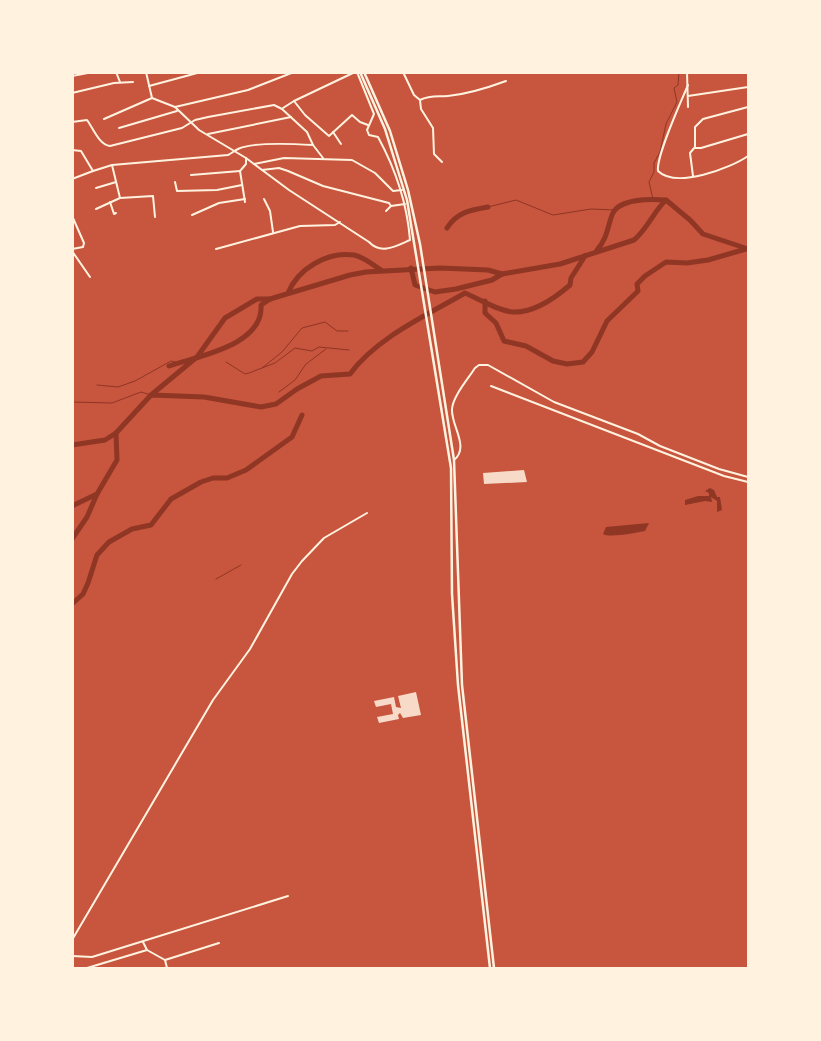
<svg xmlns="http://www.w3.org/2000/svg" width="821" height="1041" viewBox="0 0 821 1041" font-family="'Work Sans',sans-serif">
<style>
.water{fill:#8f3625}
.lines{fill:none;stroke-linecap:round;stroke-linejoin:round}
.stream{stroke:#8f3625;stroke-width:1}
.river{stroke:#8f3625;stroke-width:5}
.building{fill:#f7dbc8}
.minor{stroke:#fff3e0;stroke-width:2}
.primary{stroke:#fff3e0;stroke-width:2.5}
</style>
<rect width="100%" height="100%" fill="#c8553d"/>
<g class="water">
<polygon points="710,488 714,490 717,497 720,497 722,510 717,512 717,501 711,497 712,502 705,501 685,505 685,500 698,496 709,496 709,493 705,491"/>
<path d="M649 523 645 531C636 533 609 538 603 534L606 527Z"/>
</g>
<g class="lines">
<g class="stream">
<polyline points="653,199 649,182 654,172 654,163 660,152 666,124 677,102 674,88 678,85 679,72"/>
<polyline points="488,207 516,200 553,215 591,209 615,210"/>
<polyline points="226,362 245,374 249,373 275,363 295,348 312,351 319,347 349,350"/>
<polyline points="262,368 282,352 302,328 325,322 337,331 348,331"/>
<polyline points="97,385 118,387 135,381 171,361 180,363"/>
<polyline points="279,392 295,380 306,364 326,349"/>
<polyline points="72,402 112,403 141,392 151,395"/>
<polyline points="216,579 241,565"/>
</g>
<g class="river">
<path d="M447 228C457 212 471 210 488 207"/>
<path d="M597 250C607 239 607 229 612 215 618 198 652 199 666 200"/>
<path d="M411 268 415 285 435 292 456 289 492 280 502 274 560 264 634 240C648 228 654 211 666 200L690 220 703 234 748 249"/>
<path d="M288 293C298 269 327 251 354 255 364 257 373 265 381 270"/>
<polyline points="485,301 485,313 496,323 504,341 526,346 553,361 567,364 583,362 592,352 607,321 638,291 637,284 645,276 666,262 687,263 708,260 746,249"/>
<path d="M169 366C199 356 264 345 261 305L270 299 350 275 366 272 440 268 488 270 502 274"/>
<polyline points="151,395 197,357 225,318 257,299 270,299"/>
<polyline points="72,445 105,440 116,433"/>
<path d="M72 506 97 494 117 460 116 433 151 395 204 397 261 407 276 404 297 389 321 376 350 374C376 338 427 315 465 293 479 299 498 311 513 312 534 313 555 298 570 285L571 278 585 256"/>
<polyline points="72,539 87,517 97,494"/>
<polyline points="72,604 83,594 88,583 97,555 109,542 132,529 151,525 171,499 201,482 213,478 227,478 246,470 292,437 302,415"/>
</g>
</g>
<g class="building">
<polygon points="524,470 527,482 484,484 483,473"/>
<polygon points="416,692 421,715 403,718 400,713 398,715 399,719 379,723 377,717 393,714 391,704 376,707 374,701 394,697 396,707 401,708 398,696"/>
</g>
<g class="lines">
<g class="minor">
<polyline points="116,72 120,82"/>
<path d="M146 72 152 98 175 107 199 130 246 158 289 190 369 242C381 255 396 246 410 240 407 202 396 170 378 137L369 135 367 130 374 114 357 72"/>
<polyline points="403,72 414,95 420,100 421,109 433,128 434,154 442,162"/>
<polyline points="687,72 688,107"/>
<polyline points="72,76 93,72"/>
<path d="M688 85C681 102 656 156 658 171 676 189 731 168 748 156"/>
<polyline points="149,86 201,72"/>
<polyline points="72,93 114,83 133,82"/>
<polyline points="688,96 748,87"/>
<path d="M420 100C430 95 438 97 448 96 468 94 487 88 506 81"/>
<polyline points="294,101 305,115 329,136 352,115 360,122 368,125"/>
<polyline points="175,107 248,90 294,72"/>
<polyline points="283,108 294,101 355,72"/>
<polyline points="104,119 152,98"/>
<path d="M72 122 87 120C93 128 99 145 110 146L182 128 195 120 208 117 274 105 282 109 307 132 313 145 323 158"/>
<polyline points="119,128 177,111"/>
<polyline points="333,132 341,144"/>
<polyline points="208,134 291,117"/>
<polyline points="695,148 701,148 748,134"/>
<path d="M72 150 81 151 93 171 112 165 228 155C232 153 234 151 238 149 252 142 296 144 313 145"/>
<polyline points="254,164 284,158 352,160 375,173 393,191 402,190"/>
<polyline points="112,165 120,198 153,196 155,217"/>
<polyline points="262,170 279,168 288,171 323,186 389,203 391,206 405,204"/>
<polyline points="191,175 240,171"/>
<polyline points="693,176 690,153 695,147 695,127 703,119 748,107"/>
<polyline points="72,179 93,171"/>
<polyline points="175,182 177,191 217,190 242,185"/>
<polyline points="96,188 116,182"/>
<polyline points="264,199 270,211 273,232"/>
<polyline points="110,202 114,214 116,213"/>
<polyline points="245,202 240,171 246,164 246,158"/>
<polyline points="96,209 120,198"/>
<polyline points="386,211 391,206"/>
<polyline points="192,215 219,203 245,199"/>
<polyline points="72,249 83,247 84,243 73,218"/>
<polyline points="216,249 300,226 335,225 340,222"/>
<polyline points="72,251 90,277"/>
<polyline points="491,386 724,476 748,482"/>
<path d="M454 460C470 447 451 426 452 409 453 396 468 379 475 368L479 365H488L554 402 638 434 660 446 719 469 748 477"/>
<polyline points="72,940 213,700 250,649 292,574 302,561 324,538 367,513"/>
<polyline points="143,942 147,950 165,960 167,968"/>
<polyline points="72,956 92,957 288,896"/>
<polyline points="165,960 219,943"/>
<polyline points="87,968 147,950"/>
</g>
<g class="primary">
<polyline points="360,72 385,129 407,200 451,468 452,594 458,685 490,968"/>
<polyline points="364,72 390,131 408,190 420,244 454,460 462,685 494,968"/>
</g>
</g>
<rect width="821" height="1041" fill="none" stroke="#fff3e0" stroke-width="148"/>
</svg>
